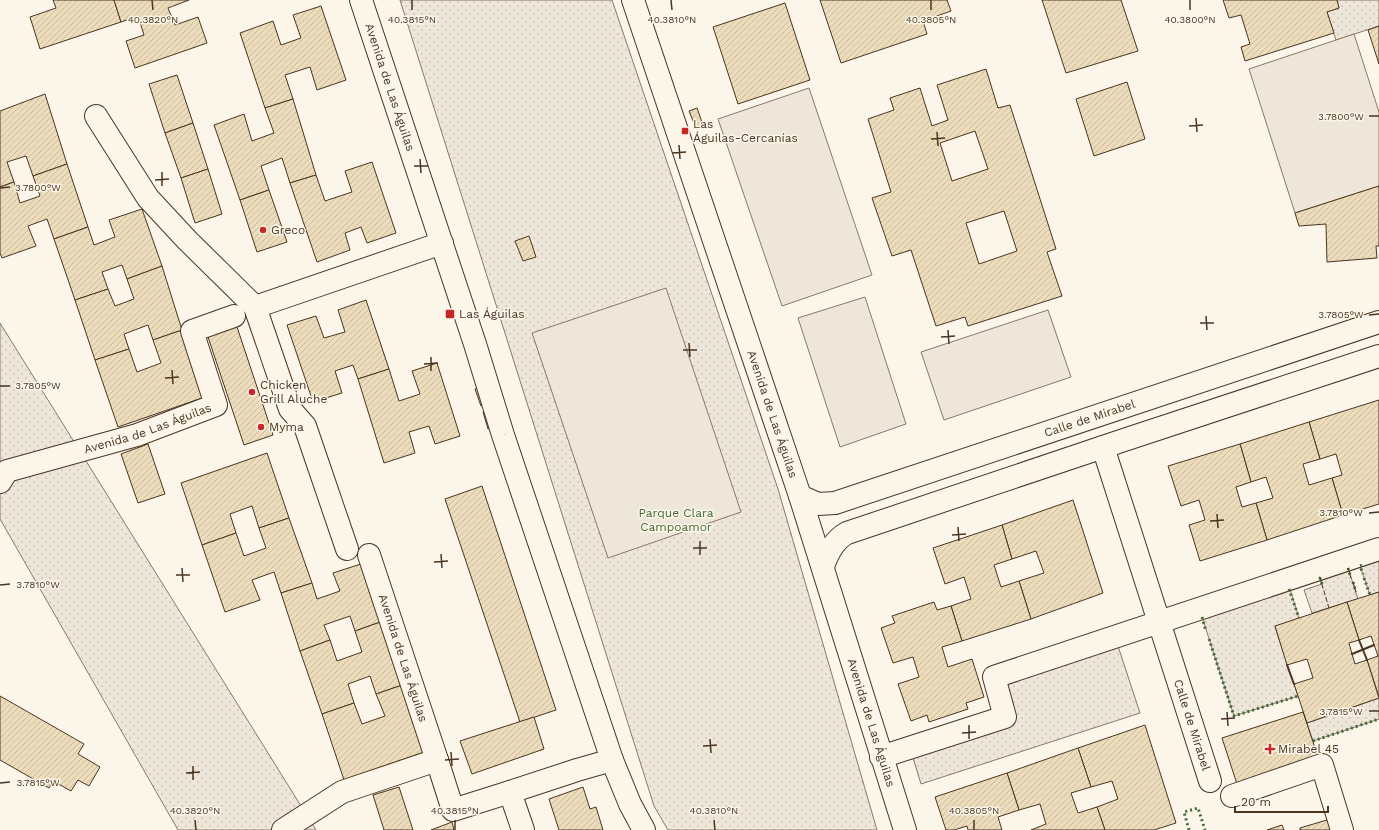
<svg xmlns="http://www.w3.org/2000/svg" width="1379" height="830" viewBox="0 0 1379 830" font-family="'Work Sans',sans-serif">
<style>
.grass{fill:url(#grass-dots);stroke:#887966}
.pitch{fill:#ede6d9;stroke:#887966}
.building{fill:url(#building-hatch);stroke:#4a3520;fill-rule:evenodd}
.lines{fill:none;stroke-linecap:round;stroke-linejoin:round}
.street-casing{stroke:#4a3520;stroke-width:24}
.street{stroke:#fbf6e9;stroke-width:22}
.hedge{stroke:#436837;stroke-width:3;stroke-dasharray:2 3;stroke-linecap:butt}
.fence{stroke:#4a3520;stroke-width:1;stroke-dasharray:5 2;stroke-linecap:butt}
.wall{stroke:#4a3520;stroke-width:2}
.ticks{fill:none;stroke:#4a3520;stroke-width:1.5}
.poi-dot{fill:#c62828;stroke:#fbf6e9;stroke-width:1.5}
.labels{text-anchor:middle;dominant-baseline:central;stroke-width:3;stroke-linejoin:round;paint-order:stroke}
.street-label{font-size:12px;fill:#4a3520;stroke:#fbf6e9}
.poi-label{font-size:12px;fill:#4a3520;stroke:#fbf6e9;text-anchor:start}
.park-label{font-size:12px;fill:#436837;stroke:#fbf6e9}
.ticks-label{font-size:10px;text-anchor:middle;fill:#4a3520;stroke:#fbf6e9;stroke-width:3;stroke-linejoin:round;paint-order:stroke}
</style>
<defs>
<pattern id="grass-dots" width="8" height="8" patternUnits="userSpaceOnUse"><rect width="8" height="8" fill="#ede6d9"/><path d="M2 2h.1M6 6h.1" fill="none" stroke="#cdc6ba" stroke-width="1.8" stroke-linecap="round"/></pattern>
<pattern id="building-hatch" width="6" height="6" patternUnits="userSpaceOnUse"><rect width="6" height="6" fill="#ecdcbc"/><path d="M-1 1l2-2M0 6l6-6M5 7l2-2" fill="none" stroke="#ccbda1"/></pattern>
</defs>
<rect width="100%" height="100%" fill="#fbf6e9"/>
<g class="grass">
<polygon points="400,0 612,0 778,489 877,830 668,830 654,806"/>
<polygon points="1337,0 1379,0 1379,26 1336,40 1327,12 1339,8"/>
<polygon points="0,323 316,830 178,830 0,519"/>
<polygon points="1379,559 1379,592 1370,595 1360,566"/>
<polygon points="1348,568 1358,599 1312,613 1304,590 1322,584 1320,578"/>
<polygon points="1290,589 1299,618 1275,627 1298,696 1234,716 1202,617"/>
<polygon points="1117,643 1140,713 921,784 911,751 1013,718 1001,681"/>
<polygon points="1379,698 1379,719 1313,741 1307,723"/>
</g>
<g class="pitch">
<polygon points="1354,34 1379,112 1379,186 1295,213 1249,69"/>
<polygon points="809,88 872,275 782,306 718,119"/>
<polygon points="666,288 741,512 608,558 532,333"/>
<polygon points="865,297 906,424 840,447 798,318"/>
<polygon points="1048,310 1071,377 944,420 921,352"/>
</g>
<g class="building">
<polygon points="53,0 114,0 121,22 40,49 30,17 56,8"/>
<polygon points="114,0 189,0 168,8 175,25 198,17 207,43 135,68 126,41 144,35 138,16 121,22"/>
<polygon points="820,0 947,0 951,11 923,21 927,34 841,63"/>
<polygon points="1042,0 1121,0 1138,51 1066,73"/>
<polygon points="1223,0 1337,0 1339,8 1327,12 1334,33 1245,61 1241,47 1250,44 1241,15 1229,18"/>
<polygon points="785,3 810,80 738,104 713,27"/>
<polygon points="321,6 346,80 317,90 310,67 285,75 293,99 265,108 240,33 273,21 281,45 301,38 293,15"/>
<polygon points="1379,26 1379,64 1368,30"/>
<path d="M986 69 998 108 1010 105 1056 249 1047 252 1062 296 968 326 965 317 936 326 911 250 892 256 872 198 891 192 868 119 894 110 890 98 920 88 932 126 948 120 937 85ZM975 131 988 169 952 181 940 143ZM1004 211 1017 251 979 264 966 223Z"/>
<polygon points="177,75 193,123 165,133 149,84"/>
<polygon points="1127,82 1145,139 1094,156 1076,99"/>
<polygon points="45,94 67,164 33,176 26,156 7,162 14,182 0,187 0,111"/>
<polygon points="293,99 316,175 290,183 282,158 261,166 269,190 240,200 214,125 244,114 252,141 274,133 265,108"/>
<polygon points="697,108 703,125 696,128 689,111"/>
<polygon points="193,123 208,169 181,178 165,133"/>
<polygon points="372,162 396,233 367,243 361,227 345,233 350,250 317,262 290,183 316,175 325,201 352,192 345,171"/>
<polygon points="67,164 88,227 54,239 47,219 28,226 36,246 2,258 0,253 0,187 14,182 20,203 40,196 33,176"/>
<polygon points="208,169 222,214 195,223 181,178"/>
<polygon points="1379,186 1379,246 1376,246 1377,258 1327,262 1326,224 1299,226 1295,213"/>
<polygon points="269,190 287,242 257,252 240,200"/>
<polygon points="142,209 162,266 127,279 122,265 102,272 108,289 75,300 54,239 88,227 94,245 115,237 109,220"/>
<polygon points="529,236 536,257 523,261 515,241"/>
<polygon points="162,266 182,330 153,340 148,325 124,334 129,349 95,360 75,300 108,289 115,306 134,299 127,279"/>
<polygon points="366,300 389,369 358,379 353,365 335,371 342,393 313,402 287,325 316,316 324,338 345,332 338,310"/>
<polygon points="235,321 273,435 244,445 206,331"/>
<polygon points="182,330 205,397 118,427 95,360 129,349 137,372 161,363 153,340"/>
<polygon points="437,363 460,436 435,444 429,426 409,432 415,453 384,463 358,379 389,369 399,401 420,394 412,371"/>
<polygon points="482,387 488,404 481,406 475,389"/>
<polygon points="1379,400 1379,504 1343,515 1332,478 1342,475 1336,454 1320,459 1309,422"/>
<polygon points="490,410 495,427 488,429 483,412"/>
<polygon points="1309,422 1320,459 1303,464 1309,485 1332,478 1343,515 1267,540 1256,503 1273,498 1266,477 1251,482 1240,444"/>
<polygon points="148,444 165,494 138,503 121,454"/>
<polygon points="1240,444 1251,482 1236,487 1242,507 1256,503 1267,540 1200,561 1189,525 1205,520 1199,500 1181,506 1168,466"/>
<polygon points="267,453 289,518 259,528 252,506 230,514 236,533 202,545 181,483"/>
<polygon points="482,486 556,710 520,722 445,499"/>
<polygon points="1073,500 1103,593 1031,619 1019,581 1044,573 1036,551 1012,559 1002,525"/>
<polygon points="289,518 312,583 281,593 274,572 252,580 260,600 225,612 202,545 236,533 244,556 266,548 259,528"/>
<polygon points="1002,525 1012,559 994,565 1001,587 1019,581 1031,619 962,641 951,606 971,599 964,577 945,584 933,548"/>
<polygon points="367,562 386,620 355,631 350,616 324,625 330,640 300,651 281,593 312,583 317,599 340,591 333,573"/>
<polygon points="1379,592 1379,697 1367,660 1378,656 1371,636 1359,640 1347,602"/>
<polygon points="934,602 937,610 951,606 962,641 942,647 948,667 972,659 984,697 966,703 968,709 929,722 927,715 911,721 898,684 919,677 913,657 893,663 881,628 895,623 892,616"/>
<polygon points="1347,602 1359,640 1349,643 1352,654 1355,664 1367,660 1379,698 1307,723 1294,684 1313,678 1307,659 1287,665 1275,626"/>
<polygon points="386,620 408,683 376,694 370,676 348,684 354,703 322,714 300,651 330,640 337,661 362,652 355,631"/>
<polygon points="408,683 430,750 344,780 322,714 354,703 362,724 385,716 376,694"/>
<polygon points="0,696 84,744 78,754 100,767 89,786 78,780 71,791 53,781 49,788 0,760"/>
<polygon points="1303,712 1318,757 1237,784 1222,738"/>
<polygon points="534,717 544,749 472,774 460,741"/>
<polygon points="1145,725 1176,823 1154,830 1105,830 1097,807 1118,799 1112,781 1091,787 1078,748"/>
<polygon points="1078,748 1091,787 1071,793 1078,813 1097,807 1105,830 1031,830 1046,824 1040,804 1019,810 1007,773"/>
<polygon points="1007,773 1019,810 998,817 1002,830 968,830 967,826 954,830 946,830 935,797"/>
<polygon points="399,787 413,830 384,830 373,795"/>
<polygon points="583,787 590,809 596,807 603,830 559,830 549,799"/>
<polygon points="1337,817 1341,830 1300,830 1300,828"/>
<polygon points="452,822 454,830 431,830"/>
<polygon points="1282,825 1284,830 1267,830"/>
</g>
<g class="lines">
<g class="street-casing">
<g id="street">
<path id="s1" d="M361 0 475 344 503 435 612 760 630 804 644 830"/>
<path id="s2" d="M633 0 800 496 905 830"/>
<polyline points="96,116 148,198 187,240 255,307 290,409 305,426 347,549"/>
<polyline points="255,307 442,243"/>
<path id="s3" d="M1103 447 1210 781"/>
<path id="s4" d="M0 482 7 471 137 435 216 405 192 331 234 316"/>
<path id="s5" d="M800 496 818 504 835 503 1379 322"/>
<path d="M823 566C828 553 834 540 847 533L1127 439 1379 356"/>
<polyline points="881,757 1005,717 994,677 1379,549"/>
<polyline points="437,760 453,810 510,792"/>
<polyline points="1232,796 1322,765 1342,830"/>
<polyline points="283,830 342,792 437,760 369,555"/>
<polyline points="523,830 510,792 577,770 612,760"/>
</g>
</g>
<use href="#street" class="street"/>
<g class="hedge">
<polyline points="1362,565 1360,566 1363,574"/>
<polyline points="1348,568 1351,578"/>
<polyline points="1364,578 1370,595"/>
<polyline points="1353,582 1356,592"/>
<polyline points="1322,584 1320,578 1322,577"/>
<polyline points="1289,589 1299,618"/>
<polyline points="1202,617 1206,631"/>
<polyline points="1209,639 1234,716 1298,696"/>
<polyline points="1313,741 1379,719"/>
<polyline points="1189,830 1184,812 1198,808 1205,830"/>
</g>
<g class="fence">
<polyline points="1348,568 1351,578"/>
<polyline points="1321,578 1320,578 1329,608"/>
<polyline points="1353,582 1356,592"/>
</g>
<g class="wall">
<polyline points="1359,640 1367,660"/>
<polyline points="1352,654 1374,645"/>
<polyline points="1287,665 1294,684"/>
</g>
</g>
<path class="ticks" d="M152 0 153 10M412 0V10M671 0 672 10M931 0V10M1190 0V10M1369 116H1379M1196 118 1197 132M1189 126 1203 125M937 132 938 146M931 139 945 138M679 145 680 159M672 153 686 152M420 159 421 173M414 166H428M162 172V186M155 180 169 179M0 188 10 187M1369 315 1379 314M1206 316 1207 330M1200 323H1214M948 330 949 344M941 337 955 336M689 343 690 357M683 350H697M431 357V371M424 364 438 363M172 370 173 384M165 378 179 377M0 386H10M1369 513 1379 512M1217 514 1218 528M1210 521 1224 520M958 527 959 541M952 535 966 534M700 541V555M693 548H707M441 554 442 568M434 562 448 561M182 568 183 582M176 575H190M0 585 10 584M1369 711H1379M1227 712 1228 726M1221 719 1235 718M969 725V739M962 733 976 732M710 739 711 753M703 746 717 745M451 752 452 766M445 760 459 759M193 766V780M186 773 200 772M0 783 10 782M195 820 196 830M455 820V830M714 820 715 830M974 820V830"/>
<g class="poi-dot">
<rect x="681" y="127" width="8" height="8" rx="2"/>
<circle cx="263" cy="230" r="4"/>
<rect x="445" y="309" width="10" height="10" rx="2"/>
<circle cx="252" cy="392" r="4"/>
<circle cx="261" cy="427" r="4"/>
<path d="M1268 743h4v4h4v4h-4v4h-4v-4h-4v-4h4z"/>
</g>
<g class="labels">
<g class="street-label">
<text stroke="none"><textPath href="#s1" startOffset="92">Avenida de Las Águilas</textPath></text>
<text stroke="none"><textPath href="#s2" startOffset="437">Avenida de Las Águilas</textPath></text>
<text stroke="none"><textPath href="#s5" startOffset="305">Calle de Mirabel</textPath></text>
<text stroke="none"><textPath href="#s4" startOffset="160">Avenida de Las Águilas</textPath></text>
<text transform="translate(403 658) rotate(72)">Avenida de Las Águilas</text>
<text stroke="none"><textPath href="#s2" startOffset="761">Avenida de Las Águilas</textPath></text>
<text stroke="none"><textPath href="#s3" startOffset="292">Calle de Mirabel</textPath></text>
</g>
<g class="poi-label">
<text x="693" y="124">Las<tspan x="693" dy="14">Águilas-Cercanías</tspan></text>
<text x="271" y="230">Greco</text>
<text x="459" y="314">Las Águilas</text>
<text x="260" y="385">Chicken<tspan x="260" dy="14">Grill Aluche</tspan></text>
<text x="269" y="427">Myma</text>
<text x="1278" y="749">Mirabel 45</text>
</g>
<g class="park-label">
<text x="676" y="513">Parque Clara<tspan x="676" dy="14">Campoamor</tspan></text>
</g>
</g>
<g class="ticks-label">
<text x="153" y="23">40.3820°N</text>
<text x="412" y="23">40.3815°N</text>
<text x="672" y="23">40.3810°N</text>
<text x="931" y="23">40.3805°N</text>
<text x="1190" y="23">40.3800°N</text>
<text x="1341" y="120">3.7800°W</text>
<text x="38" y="191">3.7800°W</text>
<text x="1341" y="318">3.7805°W</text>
<text x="38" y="389">3.7805°W</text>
<text x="1341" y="516">3.7810°W</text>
<text x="38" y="588">3.7810°W</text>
<text x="1341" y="715">3.7815°W</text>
<text x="38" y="786">3.7815°W</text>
<text x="195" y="814">40.3820°N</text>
<text x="455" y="814">40.3815°N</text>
<text x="714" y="814">40.3810°N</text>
<text x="974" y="814">40.3805°N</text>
</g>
<path d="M1235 806v6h93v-6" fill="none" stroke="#4a3520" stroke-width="2"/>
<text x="1241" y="806" font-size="12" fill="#4a3520" stroke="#fbf6e9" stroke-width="3" paint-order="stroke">20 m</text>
</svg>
